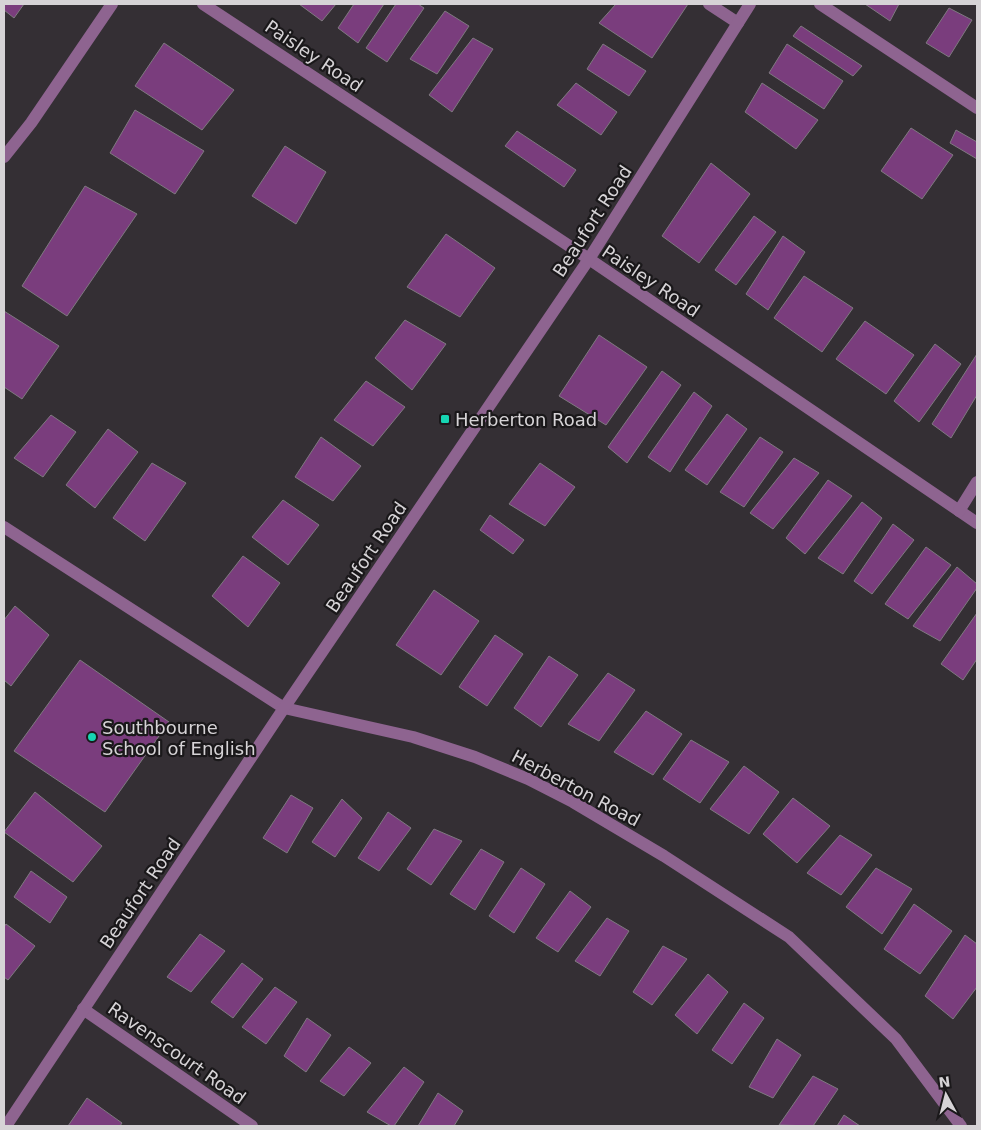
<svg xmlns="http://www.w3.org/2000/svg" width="981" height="1130" viewBox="0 0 981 1130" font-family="'DejaVu Sans',sans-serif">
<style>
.building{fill:#7a3d7d;stroke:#7f7980}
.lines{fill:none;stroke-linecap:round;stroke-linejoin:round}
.minor{stroke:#8e6490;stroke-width:12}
.poi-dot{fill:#16d5b3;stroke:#1a181a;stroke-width:2}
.labels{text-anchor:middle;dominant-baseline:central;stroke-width:4.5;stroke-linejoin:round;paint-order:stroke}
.street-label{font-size:18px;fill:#d6d3d6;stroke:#1a181a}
.poi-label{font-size:18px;fill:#d6d3d6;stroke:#1a181a;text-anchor:start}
</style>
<rect width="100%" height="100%" fill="#342f34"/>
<g class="building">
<polygon points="4,4 24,4 14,18 4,10"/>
<polygon points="299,4 336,4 322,21"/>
<polygon points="354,4 384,4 358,43 338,28"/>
<polygon points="396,4 418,4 424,8 387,62 366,48"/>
<polygon points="616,4 688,4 652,58 599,23"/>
<polygon points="865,4 899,4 890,21"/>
<polygon points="949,8 972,20 949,57 926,43"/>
<polygon points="445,11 469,26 437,74 410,59"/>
<polygon points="801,26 862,66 853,76 793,36"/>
<polygon points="473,38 493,49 452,112 429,95"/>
<polygon points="164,43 234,90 202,130 135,86"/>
<polygon points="603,44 646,71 629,96 587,69"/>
<polygon points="787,44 843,81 824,109 769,73"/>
<polygon points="576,83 617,112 601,135 557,105"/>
<polygon points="762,83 818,120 796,149 745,112"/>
<polygon points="135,110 204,151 175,194 110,153"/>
<polygon points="911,128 953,155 922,199 881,171"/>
<polygon points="956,130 977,142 977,159 950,143"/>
<polygon points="517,131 576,170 564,187 505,146"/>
<polygon points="285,146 326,172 296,224 252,196"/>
<polygon points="711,163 750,194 699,263 662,236"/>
<polygon points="85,186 137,214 67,316 22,286"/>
<polygon points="754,216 776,232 736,285 715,270"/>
<polygon points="446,234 495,268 460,317 407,287"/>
<polygon points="783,236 805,252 768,310 746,294"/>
<polygon points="804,276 853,308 822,352 774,318"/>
<polygon points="4,311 59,346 22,399 4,387"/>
<polygon points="405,320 446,344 412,390 375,358"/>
<polygon points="865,321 914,355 886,394 836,359"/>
<polygon points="599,335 647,367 606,425 559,396"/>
<polygon points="935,344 961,364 919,422 894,401"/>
<polygon points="977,354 977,395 951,438 932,424"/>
<polygon points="662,371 681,385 627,463 608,447"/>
<polygon points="366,381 405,407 373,446 334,420"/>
<polygon points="694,392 712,406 670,472 648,457"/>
<polygon points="727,414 747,429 707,485 685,470"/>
<polygon points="51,415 76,432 43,477 14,458"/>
<polygon points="108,429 138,452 95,508 66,485"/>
<polygon points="321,437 361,466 333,501 295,477"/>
<polygon points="760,437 783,452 744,507 720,492"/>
<polygon points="794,458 819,473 773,529 750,513"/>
<polygon points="152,463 186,483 145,541 113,518"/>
<polygon points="540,463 575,487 545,526 509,504"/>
<polygon points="828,480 852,496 805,554 786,538"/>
<polygon points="283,500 319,525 288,565 252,537"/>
<polygon points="862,502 882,518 843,574 818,558"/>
<polygon points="490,515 524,540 513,554 480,530"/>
<polygon points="893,524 914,540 872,594 854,581"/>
<polygon points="926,547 951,565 908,619 885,604"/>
<polygon points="243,556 280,583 248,627 212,596"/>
<polygon points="957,567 977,584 977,588 940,641 913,626"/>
<polygon points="434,590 479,621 441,675 396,645"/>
<polygon points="15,606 49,635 11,686 4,680 4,620"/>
<polygon points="977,613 977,659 963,680 941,664"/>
<polygon points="495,635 523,654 487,706 459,687"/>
<polygon points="549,656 578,675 541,727 514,708"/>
<polygon points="80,660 169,722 105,812 14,751"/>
<polygon points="608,673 635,690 599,741 568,724"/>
<polygon points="646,711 682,734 653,775 614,752"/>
<polygon points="691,740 729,762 700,803 663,779"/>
<polygon points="744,766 779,792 749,834 710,809"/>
<polygon points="35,792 102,846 73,882 4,832"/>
<polygon points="291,795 313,808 287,853 263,838"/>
<polygon points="793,798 830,826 797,863 763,834"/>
<polygon points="342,799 362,818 335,857 312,842"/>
<polygon points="388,812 411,828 379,871 358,858"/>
<polygon points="434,829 462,841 431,885 407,869"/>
<polygon points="840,835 872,855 841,895 807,873"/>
<polygon points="481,849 504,862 475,910 450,894"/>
<polygon points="521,868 545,884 514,933 489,916"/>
<polygon points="876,868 912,889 882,934 846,907"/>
<polygon points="31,871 67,897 50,923 14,897"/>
<polygon points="570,891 591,907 558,952 536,938"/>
<polygon points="914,904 952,931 920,974 884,949"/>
<polygon points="607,918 629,931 600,976 575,961"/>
<polygon points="6,924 35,946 8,980 4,977 4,927"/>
<polygon points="200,934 225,951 191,992 167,977"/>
<polygon points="965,935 977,944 977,987 953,1019 925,996"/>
<polygon points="663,946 687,959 652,1005 633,992"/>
<polygon points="242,963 263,979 233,1018 211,1002"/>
<polygon points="708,974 728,992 697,1034 675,1015"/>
<polygon points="275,987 297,1002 266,1044 242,1027"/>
<polygon points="744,1003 764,1018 732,1064 712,1050"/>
<polygon points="307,1018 331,1035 306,1072 284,1056"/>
<polygon points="777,1039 801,1055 773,1098 749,1087"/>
<polygon points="349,1047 371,1063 344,1096 320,1081"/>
<polygon points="404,1067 424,1082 394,1126 391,1126 367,1112"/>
<polygon points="813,1076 838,1089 813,1126 779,1125"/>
<polygon points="438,1093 463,1111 454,1126 418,1126"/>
<polygon points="87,1098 122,1123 120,1126 68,1126"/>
<polygon points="844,1115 860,1126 837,1126"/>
</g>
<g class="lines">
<g class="minor">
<polyline points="203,4 589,259 977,523"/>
<polyline points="709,4 738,23"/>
<polyline points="820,4 977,108"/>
<polyline points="4,157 31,123 112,4"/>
<polyline points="959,511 977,482"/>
<polyline points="4,527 284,708 413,737 475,757 528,779 573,802 664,856 789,937 896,1039 961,1126"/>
<polyline points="83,1009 252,1126"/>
<polyline points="6,1126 284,708 589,259 750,4"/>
</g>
</g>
<g class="poi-dot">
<rect x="440" y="414" width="10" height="10" rx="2.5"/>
<circle cx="92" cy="737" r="5"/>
</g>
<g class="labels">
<g class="street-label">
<text transform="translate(314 56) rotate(34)">Paisley Road</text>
<text transform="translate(592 221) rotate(-57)">Beaufort Road</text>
<text transform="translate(651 281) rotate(34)">Paisley Road</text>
<text transform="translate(366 557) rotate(-56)">Beaufort Road</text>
<text transform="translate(576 788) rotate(28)">Herberton Road</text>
<text transform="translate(140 893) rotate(-56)">Beaufort Road</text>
<text transform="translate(177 1053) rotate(35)">Ravenscourt Road</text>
</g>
<g class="poi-label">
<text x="455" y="419">Herberton Road</text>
<text x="102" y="727">Southbourne<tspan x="102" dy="21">School of English</tspan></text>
</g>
</g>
<rect width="981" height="1130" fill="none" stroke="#d6d3d6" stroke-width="10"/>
<g transform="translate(946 1095) rotate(353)" stroke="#1a181a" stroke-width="4" paint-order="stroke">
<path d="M0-4L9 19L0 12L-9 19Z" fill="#d6d3d6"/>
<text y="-8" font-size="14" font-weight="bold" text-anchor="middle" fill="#d6d3d6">N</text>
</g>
</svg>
